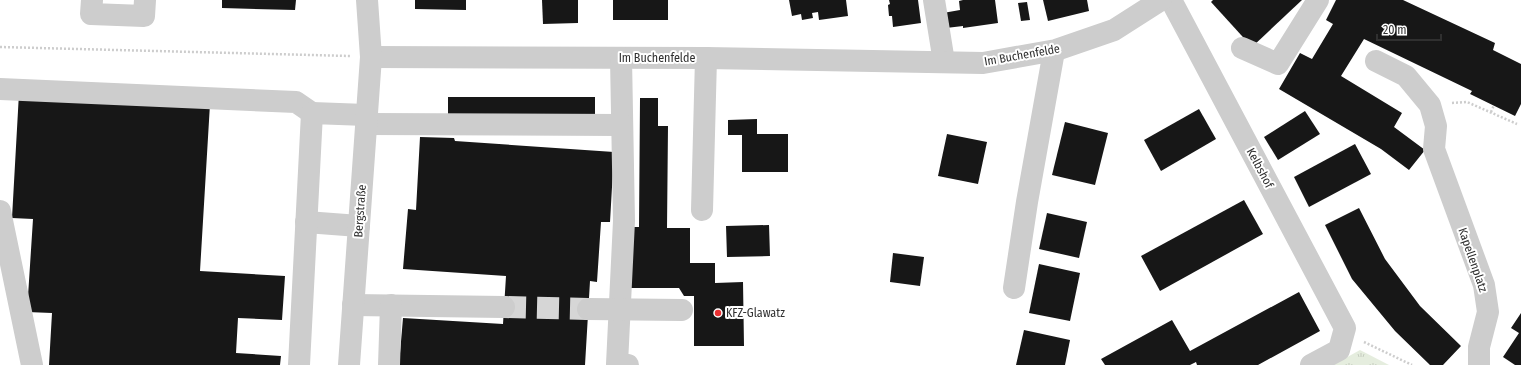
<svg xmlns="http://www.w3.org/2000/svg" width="1521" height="365" viewBox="0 0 1521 365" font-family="'Fira Sans Condensed',sans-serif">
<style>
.park{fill:url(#park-tufts)}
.building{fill:#171717}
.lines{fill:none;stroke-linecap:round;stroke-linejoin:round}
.minor-tunnel{stroke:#d6d6d6;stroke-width:22;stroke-dasharray:22 11;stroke-linecap:butt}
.path{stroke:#cdcdcd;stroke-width:2.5;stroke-dasharray:2 2;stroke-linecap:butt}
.minor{stroke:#cdcdcd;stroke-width:22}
.poi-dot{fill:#ea3032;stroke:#fff;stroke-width:1.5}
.labels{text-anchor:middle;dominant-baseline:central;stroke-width:4;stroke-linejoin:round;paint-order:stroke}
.street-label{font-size:12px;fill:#303030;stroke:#fff}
.poi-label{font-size:12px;fill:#303030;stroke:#fff;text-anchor:start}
</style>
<defs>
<pattern id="park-tufts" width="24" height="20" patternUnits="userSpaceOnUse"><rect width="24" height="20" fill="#e5edde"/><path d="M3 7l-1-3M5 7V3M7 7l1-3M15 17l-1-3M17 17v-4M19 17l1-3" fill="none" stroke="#c5ccbf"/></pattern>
</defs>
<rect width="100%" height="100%" fill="#fff"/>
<polygon class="park" points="1360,350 1389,365 1333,365"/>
<g class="building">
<polygon points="222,0 296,0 295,10 222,8"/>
<polygon points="415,0 466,0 466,10 415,9"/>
<polygon points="542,0 578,0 578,23 543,24"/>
<rect x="613" y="0" width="55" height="20"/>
<polygon points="789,0 846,0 848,16 819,20 818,12 812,13 813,18 802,20 801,14 792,16"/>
<polygon points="889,0 918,0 921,23 893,27 892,16 889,16 888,5 890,4"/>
<polygon points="963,0 995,0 998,23 963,28 963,26 946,28 943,13 960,10 959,1"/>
<polygon points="1043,0 1087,0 1089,11 1048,21"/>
<polygon points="1213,0 1302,0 1252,47 1211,2"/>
<polygon points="1336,0 1403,0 1495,43 1493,50 1521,64 1521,104 1515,116 1470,94 1472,91 1364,39 1341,76 1402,113 1394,127 1425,150 1409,170 1381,149 1279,89 1300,53 1312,59 1333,24 1326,20"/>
<polygon points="1027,2 1030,20 1021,21 1018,3"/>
<polygon points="19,93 210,104 200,271 285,276 282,320 238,318 236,353 281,356 280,365 49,365 52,313 27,312 33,219 12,218"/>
<polygon points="448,97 595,97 595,118 448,117"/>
<polygon points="640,98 658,98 658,126 668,126 667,228 690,228 690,263 715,263 715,283 743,282 744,346 694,346 694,296 684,296 679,288 631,288 631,227 639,227"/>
<polygon points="1199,109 1216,139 1161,171 1144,140"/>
<polygon points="1305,111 1320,134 1278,160 1264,137"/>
<polygon points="757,119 757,134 788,134 788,172 742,172 742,135 728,135 728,120"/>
<polygon points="1065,122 1108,133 1095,185 1052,175"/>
<polygon points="947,134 987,142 978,184 938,176"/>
<polygon points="420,137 454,138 455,141 614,152 610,222 601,222 597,282 590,281 585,365 399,365 403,318 503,324 506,276 403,269 408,209 416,210"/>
<polygon points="1355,144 1371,174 1309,207 1294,177"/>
<polygon points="1244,200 1263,234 1160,291 1141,256"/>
<polygon points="1359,208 1385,259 1420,306 1461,346 1443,365 1430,365 1395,331 1352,279 1325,225"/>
<polygon points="1047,213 1087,222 1079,258 1039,249"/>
<polygon points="769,225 770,256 727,257 726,226"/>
<polygon points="893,253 924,257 920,286 890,282"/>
<polygon points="1039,264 1080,273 1070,321 1029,313"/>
<polygon points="1299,292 1320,331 1258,365 1197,365 1196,362 1190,365 1105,365 1101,359 1172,320 1190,351"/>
<polygon points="1521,313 1521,365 1515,365 1503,357 1519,333 1511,328"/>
<polygon points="1024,330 1070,340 1065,365 1016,365"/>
</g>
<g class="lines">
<polyline class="minor-tunnel" points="504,307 588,309"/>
<g class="path">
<polyline points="0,47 350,56"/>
<polyline points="1452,103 1467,102 1517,124"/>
<polyline points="1491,112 1494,105"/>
<polyline points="1364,342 1412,365"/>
</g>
<g class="minor">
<polyline points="92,0 91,14 144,16 145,0"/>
<polyline points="934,0 944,62"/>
<polyline points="1171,0 1345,328 1339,350 1311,365"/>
<polyline points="1242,48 1278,64 1318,0"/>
<polyline points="371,57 706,58 983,63 1056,50 1114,30 1161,0"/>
<polyline points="621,58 624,221 617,364 628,365"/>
<polyline points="1376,61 1406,76 1430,105 1436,126 1434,149 1484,285 1488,312 1479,347 1479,365"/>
<polyline points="0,89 296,102 312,113"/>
<polyline points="366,124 622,125"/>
<polyline points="702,210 706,58"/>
<polyline points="0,211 32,365"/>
<polyline points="306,222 359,226"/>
<polyline points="1014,288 1027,202 1054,51"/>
<polyline points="353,305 504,307"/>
<polyline points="588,309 682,310"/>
<polyline points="299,365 312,113 366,115"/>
<polyline points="349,365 371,57 367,0"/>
<polyline points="389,365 391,305"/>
</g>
</g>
<circle class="poi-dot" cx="718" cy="313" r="4"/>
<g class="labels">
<g class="street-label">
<text transform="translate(1022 55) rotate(-10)">Im Buchenfelde</text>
<text x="657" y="58">Im Buchenfelde</text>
<text transform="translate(1260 168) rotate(62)">Kelbshof</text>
<text transform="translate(360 211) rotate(-86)">Bergstraße</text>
<text transform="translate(1473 260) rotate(71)">Kapellenplatz</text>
</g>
<g class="poi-label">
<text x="726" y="313">KFZ-Glawatz</text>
</g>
</g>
<path d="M1377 34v6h64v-6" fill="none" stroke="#303030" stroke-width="2"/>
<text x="1383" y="34" font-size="12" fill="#303030" stroke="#ffffff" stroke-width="3" paint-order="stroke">20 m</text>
</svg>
